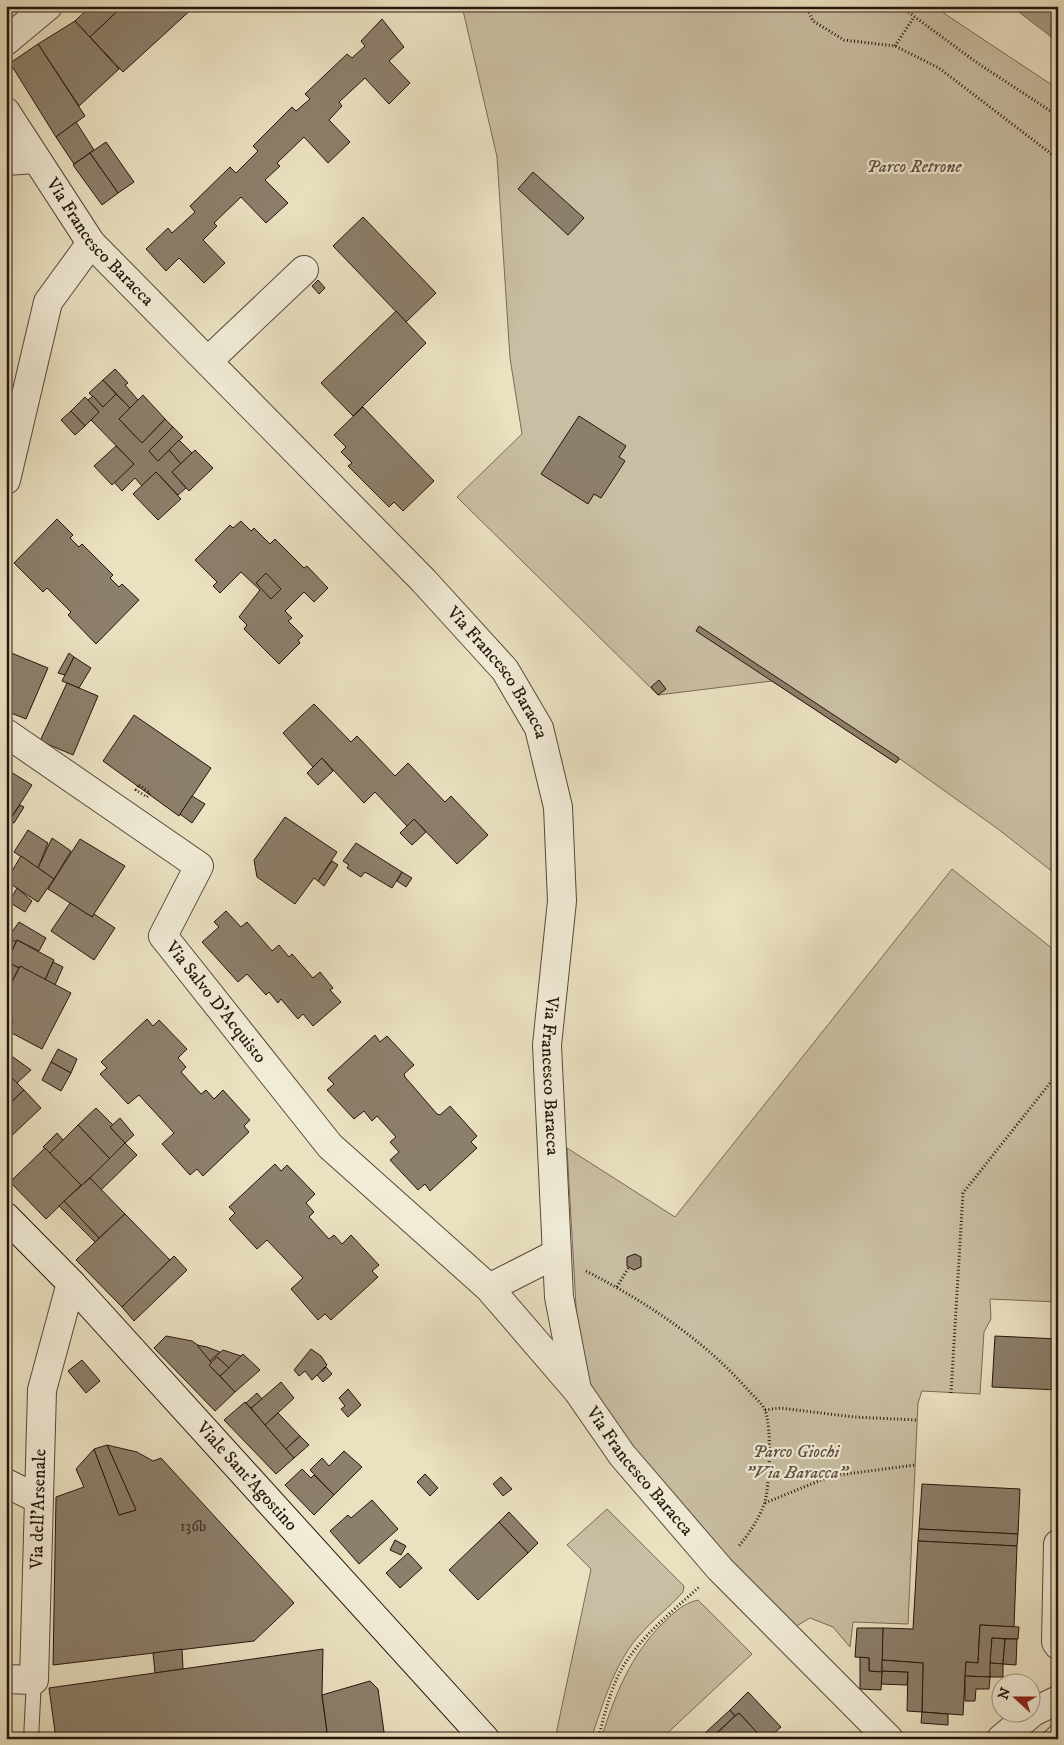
<svg xmlns="http://www.w3.org/2000/svg" width="1064" height="1745" viewBox="0 0 1064 1745" font-family="'IM FELL DW Pica',serif">
<style>
.green{fill:#c9bea3;stroke:#786a58}
.water{fill:#a79c84;stroke:#736655}
.building{fill:#8c7f6b;stroke:#26150e}
.lines{fill:none;stroke-linecap:round;stroke-linejoin:round}
.lane-casing{stroke:#57483b;stroke-width:16}
.street-casing{stroke:#57483b;stroke-width:30}
.secondary-casing{stroke:#26150e;stroke-width:30}
.path{stroke:#26150e;stroke-width:3;stroke-dasharray:1 2.5;stroke-linecap:butt}
.lane{stroke:#f1ecd7;stroke-width:14}
.street{stroke:#f1ecd7;stroke-width:28}
.secondary{stroke:#f1ecd7;stroke-width:28}
.labels{text-anchor:middle;dominant-baseline:central;stroke-width:4.5;stroke-linejoin:round;paint-order:stroke}
.number-label{font-size:15px;fill:#403025}
.park-label{font-size:18px;font-style:italic;fill:#5f5042;stroke:#f1ecd7}
.street-label{font-size:18px;fill:#26150e;stroke:#f1ecd7}
</style>
<rect width="100%" height="100%" fill="#eae1c1"/>
<filter id="stains"><feTurbulence type="fractalNoise" baseFrequency=".004" numOctaves="4"/><feColorMatrix values="0 0 0 0 .2 0 0 0 0 .09 0 0 0 0 .02 0 0 0 .5 -.17"/></filter>
<radialGradient id="worn" r=".72"><stop offset=".6" stop-color="#630" stop-opacity="0"/><stop offset="1" stop-color="#630" stop-opacity=".3"/></radialGradient>
<g class="green">
<polygon points="462,6 933,6 1058,89 1058,876 998,829 900,759 896,763 772,681 658,695 457,497 522,434 510,358 497,157"/>
<polygon points="952,869 1058,953 1058,1302 990,1299 991,1319 984,1332 980,1394 922,1391 918,1403 908,1624 853,1622 850,1647 833,1627 810,1618 793,1628 629,1460 588,1395 577,1324 567,1148 675,1217"/>
<path d="M607 1509 684 1586 683 1592C669 1608 651 1621 637 1638 613 1667 603 1704 591 1739H555L591 1569 567 1545Z"/>
<path d="M698 1600 752 1654 661 1739H601C615 1695 630 1656 663 1623 675 1612 682 1604 698 1600Z"/>
</g>
<polygon class="water" points="1011,6 1058,6 1058,42"/>
<g class="building">
<polygon points="91,6 123,6 90,37 75,21"/>
<polygon points="123,6 195,6 123,72 90,37"/>
<polygon points="382,19 404,47 389,61 410,83 389,104 365,78 339,102 342,106 329,120 350,142 328,163 304,137 277,163 280,166 265,180 288,203 266,223 241,197 214,223 217,226 203,240 225,263 204,283 179,258 166,271 146,249 168,228 172,233 195,212 190,206 230,167 236,173 258,151 253,146 292,107 296,111 310,99 305,94 347,54 352,58 365,46 361,41"/>
<polygon points="75,21 119,69 79,106 38,44"/>
<polygon points="38,44 85,116 56,137 10,63"/>
<polygon points="76,122 94,150 74,164 56,137"/>
<polygon points="106,142 134,182 118,193 90,153"/>
<polygon points="90,153 118,193 102,205 73,165"/>
<polygon points="533,172 584,218 568,235 518,189"/>
<polygon points="363,217 436,293 406,322 333,246"/>
<polygon points="318,280 325,288 319,294 312,286"/>
<polygon points="396,311 426,343 353,416 321,383"/>
<polygon points="115,369 128,383 125,385 138,400 130,408 103,380"/>
<polygon points="103,380 116,394 103,407 89,393"/>
<polygon points="116,394 130,408 119,419 142,443 165,419 173,427 149,451 158,461 169,450 181,464 172,472 186,488 178,495 156,472 142,486 135,478 122,491 114,482 134,464 91,420 99,412 88,400 93,396 103,407"/>
<polygon points="143,395 165,419 142,443 119,419"/>
<polygon points="85,397 99,412 85,426 71,411"/>
<polygon points="363,407 434,481 403,511 394,502 389,507 348,466 352,463 341,452 346,447 334,435"/>
<polygon points="71,411 85,426 75,435 61,420"/>
<polygon points="579,416 626,446 619,457 625,461 601,498 594,494 588,504 541,474"/>
<polygon points="173,427 183,437 158,461 149,451"/>
<polygon points="179,440 192,453 181,464 169,450"/>
<polygon points="116,446 134,464 112,485 94,466"/>
<polygon points="195,450 213,468 189,491 172,472"/>
<polygon points="156,472 181,499 158,520 133,494"/>
<polygon points="57,519 73,535 70,538 79,547 82,544 113,575 110,578 119,587 122,584 139,600 96,644 68,615 71,612 47,588 43,592 14,563"/>
<polygon points="241,521 251,531 254,528 270,544 275,539 304,568 307,566 328,588 314,602 304,592 285,611 292,618 288,621 303,636 298,640 300,643 279,664 244,629 247,625 239,617 260,590 241,572 220,593 213,586 217,582 195,560 230,525 233,528"/>
<polygon points="266,573 281,589 271,599 256,583"/>
<polygon points="699,626 899,758 896,763 696,631"/>
<polygon points="9,652 48,668 26,719 6,711 6,658"/>
<polygon points="69,653 74,657 65,675 58,673"/>
<polygon points="74,657 91,668 79,688 62,681"/>
<polygon points="659,680 666,689 658,695 651,687"/>
<polygon points="67,683 98,696 73,755 40,741"/>
<polygon points="314,704 351,742 357,736 395,776 408,763 445,802 451,796 488,835 457,864 414,819 407,826 375,792 364,803 322,758 313,767 283,733"/>
<polygon points="134,715 211,768 179,816 103,761"/>
<polygon points="322,758 333,771 318,785 307,773"/>
<polygon points="6,769 32,785 6,826"/>
<polygon points="192,796 205,804 192,823 180,814"/>
<polygon points="20,805 24,807 14,823 9,821"/>
<polygon points="285,817 337,852 318,881 314,878 295,904 257,877 254,860"/>
<polygon points="414,819 426,832 412,845 400,833"/>
<polygon points="28,830 48,843 38,868 14,852"/>
<polygon points="52,838 71,851 54,879 38,868"/>
<polygon points="80,839 125,866 92,917 48,889"/>
<polygon points="356,843 402,872 392,888 365,872 361,877 347,868 349,865 343,861"/>
<polygon points="21,856 54,879 38,902 6,881"/>
<polygon points="332,861 338,865 324,886 318,881"/>
<polygon points="402,872 412,878 406,887 397,881"/>
<polygon points="17,888 32,901 25,912 9,902"/>
<polygon points="70,903 92,917 94,914 115,928 94,960 51,931"/>
<polygon points="226,911 241,927 247,922 272,951 279,945 289,957 292,954 313,978 320,972 333,988 330,990 341,1002 313,1026 303,1014 298,1019 281,999 278,1003 269,992 266,995 247,974 238,982 202,942 219,927 214,922"/>
<polygon points="19,922 46,938 39,951 17,940 16,942 6,936 8,930 12,932"/>
<polygon points="6,936 16,942 6,964"/>
<polygon points="17,940 54,960 45,980 7,962"/>
<polygon points="7,962 19,968 9,987 6,985"/>
<polygon points="53,962 63,967 55,985 45,980"/>
<polygon points="20,966 71,993 42,1049 8,1031 13,1021 6,1018 6,994"/>
<polygon points="147,1019 153,1026 159,1020 187,1049 178,1058 186,1067 181,1072 201,1094 206,1090 214,1099 223,1090 250,1120 244,1126 249,1132 203,1176 197,1169 190,1175 162,1144 174,1133 139,1095 128,1104 100,1074 107,1068 101,1062"/>
<polygon points="375,1035 380,1042 387,1036 414,1065 404,1074 405,1077 437,1114 440,1115 450,1106 477,1136 471,1142 477,1148 430,1191 425,1184 418,1190 390,1160 399,1152 390,1142 396,1137 377,1116 372,1121 364,1111 354,1119 327,1090 334,1084 328,1078"/>
<polygon points="58,1049 77,1059 71,1073 51,1062"/>
<polygon points="6,1052 31,1070 17,1083 6,1072"/>
<polygon points="51,1062 71,1073 61,1091 42,1080"/>
<polygon points="6,1072 24,1090 6,1107"/>
<polygon points="24,1090 41,1108 6,1141 6,1107"/>
<polygon points="96,1108 113,1125 110,1127 125,1143 110,1159 78,1125"/>
<polygon points="120,1118 134,1135 125,1143 110,1127"/>
<polygon points="78,1125 110,1159 81,1186 50,1153"/>
<polygon points="57,1133 63,1140 50,1153 43,1147"/>
<polygon points="125,1143 137,1155 101,1190 90,1178"/>
<polygon points="45,1148 81,1185 46,1219 10,1182"/>
<polygon points="275,1164 281,1171 287,1165 315,1194 306,1203 314,1212 309,1217 329,1239 334,1235 342,1244 351,1235 379,1265 372,1271 378,1277 331,1320 325,1314 318,1320 291,1289 303,1278 267,1240 257,1249 229,1219 235,1213 229,1207"/>
<polygon points="90,1178 125,1214 99,1238 64,1201"/>
<polygon points="64,1201 99,1238 95,1242 59,1206"/>
<polygon points="125,1214 170,1260 122,1307 76,1260"/>
<polygon points="635,1254 641,1257 641,1267 634,1270 627,1266 627,1257"/>
<polygon points="174,1256 187,1270 134,1321 122,1307"/>
<polygon points="166,1336 192,1341 199,1346 212,1363 209,1365 235,1392 215,1411 154,1348"/>
<polygon points="995,1336 1058,1339 1058,1390 992,1387"/>
<polygon points="197,1345 207,1347 220,1352 210,1361"/>
<polygon points="311,1349 321,1356 327,1365 312,1380 305,1371 299,1376 294,1370"/>
<polygon points="223,1350 241,1356 229,1368 217,1357 212,1363 210,1361"/>
<polygon points="243,1354 260,1370 235,1392 220,1376"/>
<polygon points="217,1357 229,1368 220,1376 209,1365"/>
<polygon points="82,1360 100,1381 86,1393 68,1371"/>
<polygon points="326,1367 332,1374 323,1382 317,1375"/>
<polygon points="281,1382 294,1398 265,1425 251,1408"/>
<polygon points="348,1389 361,1405 348,1417 341,1409 345,1406 339,1398"/>
<polygon points="257,1393 262,1399 251,1408 246,1403"/>
<polygon points="245,1402 294,1458 276,1474 224,1420"/>
<polygon points="278,1413 300,1436 286,1449 265,1425"/>
<polygon points="300,1436 309,1445 294,1458 286,1449"/>
<polygon points="107,1445 137,1452 153,1461 161,1458 294,1603 254,1641 53,1665 56,1497 84,1487 76,1469 94,1449 119,1515 136,1510"/>
<polygon points="107,1445 136,1510 119,1515 94,1449"/>
<polygon points="344,1451 362,1467 334,1495 310,1470 322,1458 329,1466"/>
<polygon points="302,1469 311,1478 314,1475 334,1495 314,1515 285,1485"/>
<polygon points="425,1474 438,1488 430,1496 417,1482"/>
<polygon points="501,1477 512,1489 503,1496 493,1484"/>
<polygon points="922,1484 1020,1489 1018,1534 919,1529"/>
<polygon points="372,1500 398,1529 359,1564 330,1531 348,1515 351,1518"/>
<polygon points="509,1512 538,1543 528,1553 499,1522"/>
<polygon points="499,1522 528,1553 478,1600 449,1570"/>
<polygon points="919,1529 1018,1534 1017,1546 918,1541"/>
<polygon points="395,1540 406,1546 401,1555 390,1550"/>
<polygon points="918,1541 1017,1546 1014,1627 980,1625 978,1663 966,1662 963,1715 922,1712 923,1663 881,1660 883,1628 913,1629"/>
<polygon points="408,1553 422,1568 400,1588 386,1573"/>
<polygon points="980,1625 1019,1627 1018,1639 992,1638 990,1677 965,1676 966,1662 978,1663"/>
<polygon points="857,1628 883,1628 882,1671 908,1672 907,1685 881,1684 882,1672 869,1671 869,1658 855,1657"/>
<polygon points="992,1638 1005,1639 1003,1664 990,1663"/>
<polygon points="1005,1639 1017,1639 1016,1665 1003,1664"/>
<polygon points="182,1649 183,1669 155,1673 153,1653"/>
<polygon points="323,1649 322,1695 328,1739 56,1739 49,1688"/>
<polygon points="860,1657 869,1658 869,1671 882,1672 881,1690 860,1689"/>
<polygon points="882,1660 923,1663 922,1712 907,1711 908,1672 882,1671"/>
<polygon points="990,1663 1003,1664 1003,1677 990,1677"/>
<polygon points="965,1676 990,1677 989,1689 976,1689 975,1701 965,1701"/>
<polygon points="370,1681 378,1689 385,1739 328,1739 322,1695"/>
<polygon points="748,1692 781,1727 768,1739 763,1739 739,1713 735,1716 730,1710"/>
<polygon points="730,1710 735,1716 710,1739 705,1733"/>
<polygon points="922,1712 948,1714 948,1725 921,1723"/>
<polygon points="739,1713 763,1739 711,1739 735,1716"/>
</g>
<g class="lines">
<g class="lane-casing">
<g id="lane">
<polyline points="31,1739 34,1680"/>
<polyline points="1048,1739 1058,1730"/>
</g>
</g>
<g class="street-casing">
<g id="street">
<polyline points="6,41 48,6"/>
<path id="s1" d="M6 112 91 243 423 580 505 670 539 728 558 807 562 901 547 1045 559 1297 577 1390 622 1455 720 1569 889 1739"/>
<polyline points="6,161 36,159"/>
<polyline points="208,361 304,270"/>
<polyline points="6,480 48,302 91,243"/>
<path id="s2" d="M6 733 199 866 163 936 330 1146 489 1288"/>
<polyline points="556,1254 489,1288 576,1389"/>
<polyline points="6,1483 38,1499"/>
<polyline points="1058,1544 1056,1642 1058,1645"/>
<path id="s3" d="M6 1679 34 1680 42 1390 71 1283"/>
<polyline points="1001,1739 1033,1712 1058,1700"/>
</g>
</g>
<g class="secondary-casing">
<g id="secondary">
<path id="s4" d="M6 1217 71 1283 485 1739"/>
</g>
</g>
<g class="path">
<polyline points="806,6 813,21 844,40 895,46 939,68 1058,159"/>
<polyline points="900,6 976,62 1058,116"/>
<polyline points="895,46 914,17"/>
<polygon points="139,785 150,793 147,797 136,790"/>
<path d="M586 1271C646 1302 703 1339 748 1390 753 1396 762 1403 765 1410 772 1427 770 1488 764 1505 758 1520 749 1534 738 1547"/>
<polyline points="617,1287 629,1267"/>
<polyline points="951,1393 963,1193 1058,1073"/>
<polyline points="765,1410 780,1408 854,1417 917,1420"/>
<polyline points="765,1503 831,1476 915,1465"/>
<path d="M598 1739C605 1714 611 1684 626 1662 645 1633 674 1610 699 1587"/>
</g>
<use href="#lane" class="lane"/>
<use href="#street" class="street"/>
<use href="#secondary" class="secondary"/>
</g>
<g class="labels">
<g class="number-label">
<text x="193" y="1526">136b</text>
</g>
<g class="park-label">
<text x="914" y="167">Parco Retrone</text>
<text x="796" y="1452">Parco Giochi<tspan x="796" dy="21">"Via Baracca"</tspan></text>
</g>
<g class="street-label">
<text stroke="none"><textPath href="#s1" startOffset="161">Via Francesco Baracca</textPath></text>
<text stroke="none"><textPath href="#s1" startOffset="749">Via Francesco Baracca</textPath></text>
<text stroke="none"><textPath href="#s2" startOffset="398">Via Salvo D'Acquisto</textPath></text>
<text stroke="none"><textPath href="#s1" startOffset="1169">Via Francesco Baracca</textPath></text>
<text stroke="none"><textPath href="#s1" startOffset="1588">Via Francesco Baracca</textPath></text>
<text stroke="none"><textPath href="#s4" startOffset="354">Viale Sant'Agostino</textPath></text>
<text stroke="none"><textPath href="#s3" startOffset="199">Via dell'Arsenale</textPath></text>
</g>
</g>
<rect width="1064" height="1745" fill="none" stroke="#eae1c1" stroke-width="25"/>
<rect x="8" y="8" width="1049" height="1730" fill="none" stroke="#26150e" stroke-width="2.5"/>
<rect x="12" y="12" width="1039" height="1720" fill="none" stroke="#26150e"/>
<g transform="translate(1016 1698) rotate(291)"><circle r="24" fill="#f1ecd7" stroke="#a09687"/>
<path d="M0-4L9 19L0 12L-9 19Z" fill="#8f2418"/>
<text y="-8" font-size="14" font-weight="bold" text-anchor="middle" fill="#26150e">N</text>
</g>
<rect width="100%" height="100%" filter="url(#stains)"/>
<rect width="100%" height="100%" fill="url(#worn)"/>
</svg>
